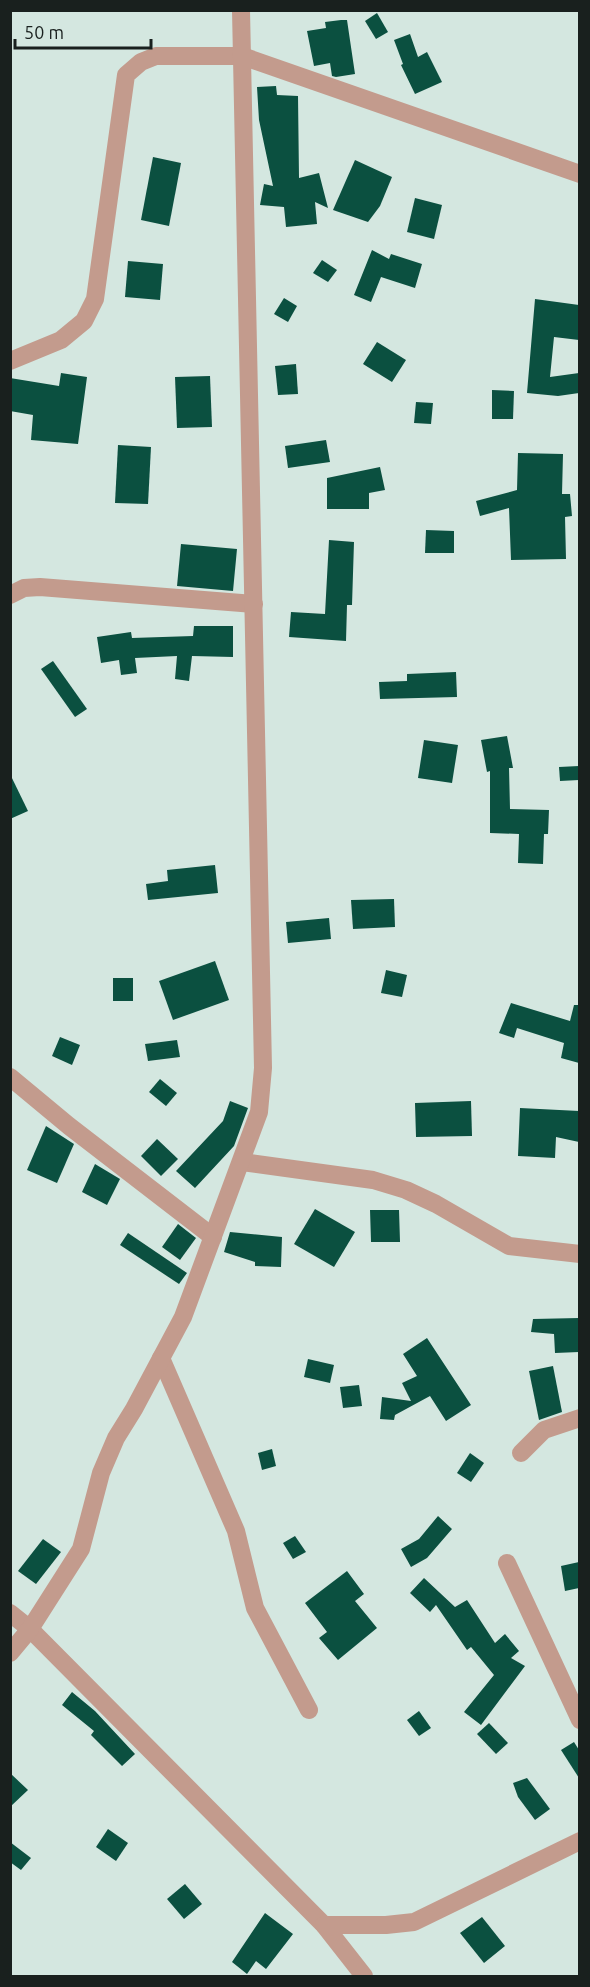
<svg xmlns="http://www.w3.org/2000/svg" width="590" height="1987" viewBox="0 0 590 1987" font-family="Ubuntu,sans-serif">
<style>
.building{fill:#0b5040}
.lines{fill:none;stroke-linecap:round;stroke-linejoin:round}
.minor{stroke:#c39b8d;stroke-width:18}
</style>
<rect width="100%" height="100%" fill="#d4e7e0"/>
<g class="building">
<polygon points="377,13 388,32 376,39 365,21"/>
<polygon points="341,20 347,20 355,74 336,77 332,76 330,63 314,66 307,31 326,28 325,22"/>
<polygon points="410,34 418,57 427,52 442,82 415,94 401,65 403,64 394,40"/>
<polygon points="276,86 277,95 298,96 299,178 319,173 328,208 315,202 317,224 286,227 284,207 260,205 264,184 273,186 259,120 257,87"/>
<polygon points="153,157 181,163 169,226 141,220"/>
<polygon points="355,160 392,177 380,206 368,222 333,210"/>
<polygon points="415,198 442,205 434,239 407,232"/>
<polygon points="372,250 389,259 391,254 422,264 415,288 381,277 371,302 354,295"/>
<polygon points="322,260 337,270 328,282 313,273"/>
<polygon points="128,261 163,264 160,300 125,297"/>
<polygon points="284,298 297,306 288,322 274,314"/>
<polygon points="535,299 579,305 579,340 554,337 550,377 579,373 579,393 558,396 527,393"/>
<polygon points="377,342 406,360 392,382 363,364"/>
<polygon points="296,364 298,394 278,395 275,366"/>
<polygon points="61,373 87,377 78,444 31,440 33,415 10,411 10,378 59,386"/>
<polygon points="210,376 212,427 177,428 175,377"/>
<polygon points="492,390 514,391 513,419 492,419"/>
<polygon points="416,402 433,403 431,424 414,423"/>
<polygon points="326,440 330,462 288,468 285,446"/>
<polygon points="118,445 151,447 148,504 115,503"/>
<polygon points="518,453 563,454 562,494 570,494 572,516 565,517 566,559 511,560 509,508 480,516 476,501 517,490"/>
<polygon points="380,467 385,490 369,493 369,509 327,509 327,478"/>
<polygon points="426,530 454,531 454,553 425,553"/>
<polygon points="329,540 354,542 352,605 347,605 346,641 289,637 291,612 325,614"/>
<polygon points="181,544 237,549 233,591 177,586"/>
<polygon points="194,626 233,626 233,657 192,656 189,681 175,679 177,656 135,658 137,673 121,675 119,660 101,663 97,637 131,632 132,638 193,636"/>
<polygon points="53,661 87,709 75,717 41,669"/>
<polygon points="456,672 457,697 380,699 379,682 407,681 407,674"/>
<polygon points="507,736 513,768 509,768 510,809 549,810 548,834 544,834 543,864 518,863 519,834 490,833 490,771 487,772 481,740"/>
<polygon points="424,740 458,745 452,783 418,778"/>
<polygon points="579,766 579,780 560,781 559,767"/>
<polygon points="10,774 28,811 10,819"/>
<polygon points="215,865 218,893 148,900 146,884 168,881 167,870"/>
<polygon points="394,899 395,927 353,929 351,900"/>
<polygon points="329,918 331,939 288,943 286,922"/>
<polygon points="215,961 229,1000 173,1020 159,981"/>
<polygon points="386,970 407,975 402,997 381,993"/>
<rect x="113" y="978" width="20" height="23"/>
<polygon points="511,1003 570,1021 574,1005 579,1005 579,1063 561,1058 564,1043 517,1028 514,1038 499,1033"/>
<polygon points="60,1037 80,1045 72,1065 52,1056"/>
<polygon points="177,1040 180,1057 148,1061 145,1044"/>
<polygon points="160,1079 177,1093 166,1106 149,1092"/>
<polygon points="230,1101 248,1108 234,1146 195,1188 176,1171 223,1121"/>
<polygon points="471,1101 472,1136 416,1137 415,1103"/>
<polygon points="520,1108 579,1111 579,1142 556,1137 555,1158 518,1156"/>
<polygon points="46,1126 74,1144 57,1183 27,1170"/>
<polygon points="157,1139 178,1159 161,1176 141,1156"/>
<polygon points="95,1164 120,1179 107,1205 82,1192"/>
<polygon points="315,1209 355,1232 334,1267 294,1244"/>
<polygon points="370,1210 399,1210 400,1242 371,1242"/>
<polygon points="178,1224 196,1238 180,1260 162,1247"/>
<polygon points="230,1232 282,1237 281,1267 255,1266 255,1262 224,1252"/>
<polygon points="128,1233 187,1273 179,1284 120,1245"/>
<polygon points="579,1318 579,1352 555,1353 554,1334 531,1332 533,1319"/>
<polygon points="427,1338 471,1405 446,1421 430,1396 395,1415 394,1420 380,1419 382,1397 411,1401 402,1383 417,1376 403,1354"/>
<polygon points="308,1359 334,1365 330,1383 304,1377"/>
<polygon points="553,1366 562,1412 539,1420 529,1371"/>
<polygon points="359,1385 362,1406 343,1408 340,1387"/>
<polygon points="272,1449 276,1466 262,1470 258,1453"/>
<polygon points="470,1453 484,1463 471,1482 457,1473"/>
<polygon points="438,1516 452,1529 427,1558 411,1567 401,1549 419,1539"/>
<polygon points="295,1536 306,1552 293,1559 283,1543"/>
<polygon points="43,1539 61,1552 36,1584 18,1571"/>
<polygon points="579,1562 579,1588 565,1591 561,1566"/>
<polygon points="347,1571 364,1594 355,1601 377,1628 338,1660 319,1638 327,1632 305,1603"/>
<polygon points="424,1578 455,1607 467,1600 495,1643 505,1634 519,1651 511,1658 525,1666 481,1725 464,1712 494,1675 471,1647 467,1650 436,1605 430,1612 410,1593"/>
<polygon points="72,1692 95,1711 135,1754 122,1766 91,1735 94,1731 62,1705"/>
<polygon points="419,1711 431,1728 419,1736 407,1720"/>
<polygon points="489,1723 508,1743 496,1754 477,1734"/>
<polygon points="574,1742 579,1750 579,1778 561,1750"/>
<polygon points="10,1773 28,1790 10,1807"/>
<polygon points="527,1778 550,1809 535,1820 518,1797 513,1783"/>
<polygon points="108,1829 128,1843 116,1861 96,1847"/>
<polygon points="10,1842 31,1858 21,1870 10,1862"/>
<polygon points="185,1884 202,1904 184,1919 167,1899"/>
<polygon points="265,1913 293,1934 266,1969 256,1961 247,1974 232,1962"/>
<polygon points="482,1917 505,1946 484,1963 460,1933"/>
</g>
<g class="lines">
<g class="minor">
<polyline points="10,361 61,340 84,321 95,299 126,75 141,62 156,56 242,56 580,174"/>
<polyline points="10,595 24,588 40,587 254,604"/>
<polyline points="10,1077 69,1126 213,1237"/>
<polyline points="242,1162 373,1180 406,1190 436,1204 509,1246 580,1254"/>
<polyline points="161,1358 236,1531 255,1608 309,1710"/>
<polyline points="521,1453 544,1430 580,1418"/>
<polyline points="507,1563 580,1720"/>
<polyline points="10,1613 30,1629 324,1925 364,1976"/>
<polyline points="10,1653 30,1629 81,1549 101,1473 116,1438 134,1409 183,1317 259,1112 263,1068 241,10"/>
<polyline points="324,1925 386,1925 414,1922 580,1841"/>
</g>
</g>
<rect width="590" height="1987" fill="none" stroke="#19201e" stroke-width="24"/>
<path d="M15 39v9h136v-9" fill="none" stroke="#19201e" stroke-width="3"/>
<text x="24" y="39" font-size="18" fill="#19201e" stroke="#d4e7e0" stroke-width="4.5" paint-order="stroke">50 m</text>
</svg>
